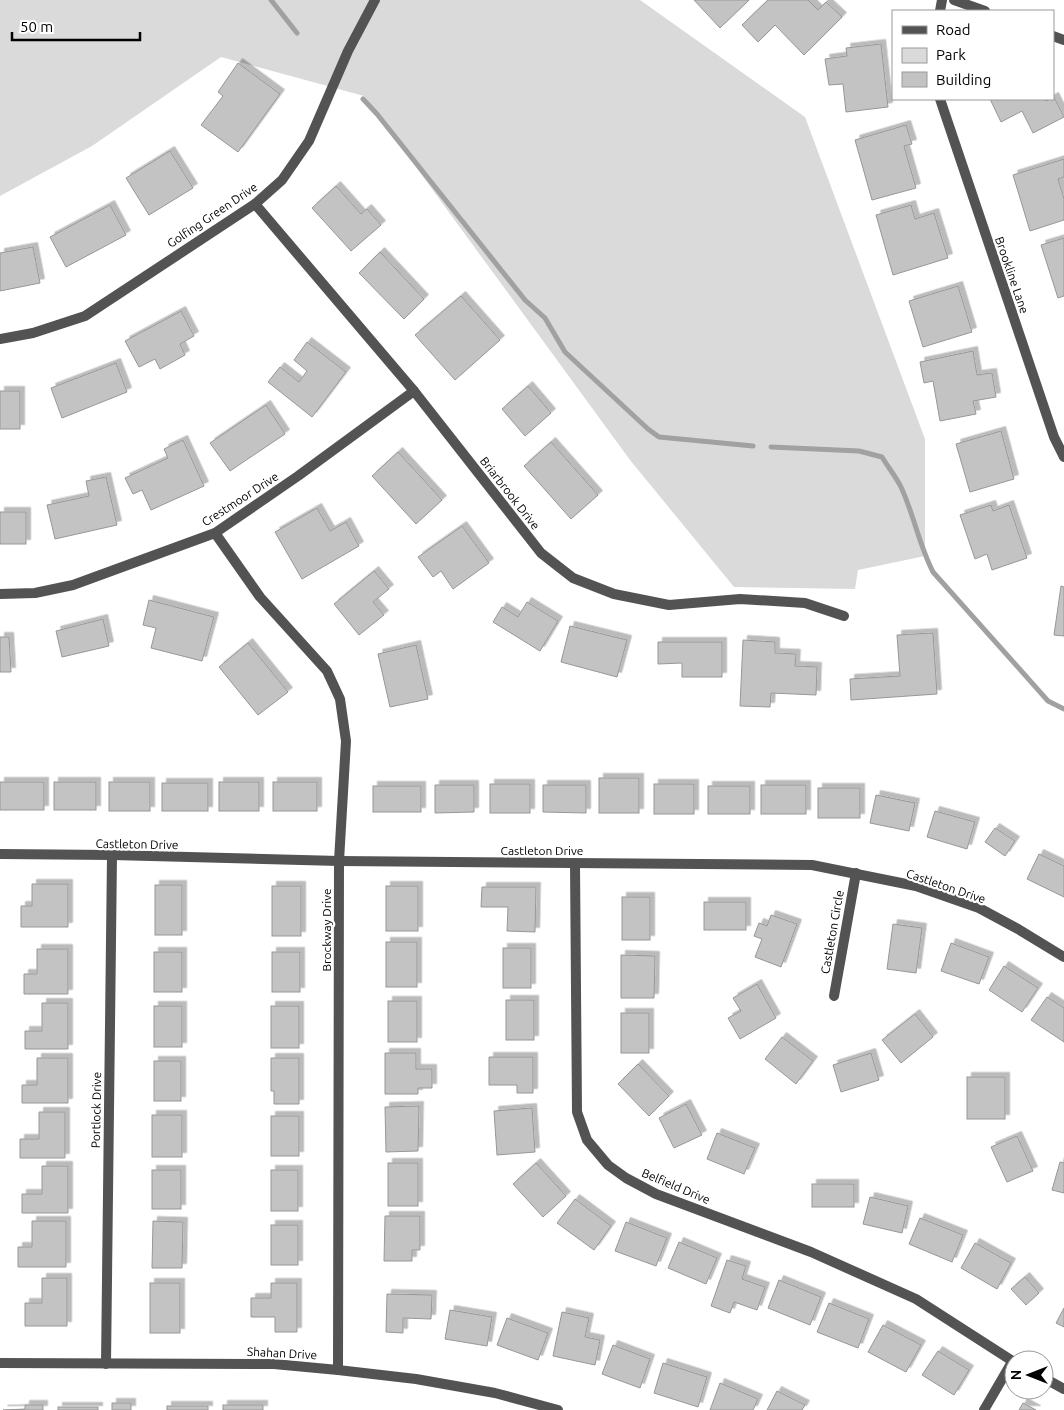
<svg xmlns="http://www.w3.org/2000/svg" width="1064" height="1410" viewBox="0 0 1064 1410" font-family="Ubuntu,sans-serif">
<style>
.green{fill:#dadada}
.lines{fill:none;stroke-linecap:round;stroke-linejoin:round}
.stream{stroke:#a1a1a1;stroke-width:5}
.building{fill:#c3c3c3;stroke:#979797;filter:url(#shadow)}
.street{stroke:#535353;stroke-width:10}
.labels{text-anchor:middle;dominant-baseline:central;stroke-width:4.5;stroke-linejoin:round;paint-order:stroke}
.street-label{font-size:12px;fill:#000;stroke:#fff}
</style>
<defs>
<filter id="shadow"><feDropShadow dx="4.5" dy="-4.5" stdDeviation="0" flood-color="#0004"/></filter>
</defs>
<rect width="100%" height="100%" fill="#fff"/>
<polygon class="green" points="0,0 640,0 805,117 925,439 925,556 858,570 855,589 734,587 630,460 364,96 221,57 92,146 0,196"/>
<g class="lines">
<g class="stream">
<polyline points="271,0 297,33"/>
<polyline points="363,99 377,114 525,300 545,318 565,352 648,429 659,437 753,446"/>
<path d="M771 447 859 451 882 457C888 467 896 477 901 487 914 515 919 545 933 572L1048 701 1064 709"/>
</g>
</g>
<g class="building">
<polygon points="694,0 749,0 720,28"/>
<polygon points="768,0 808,0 818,10 826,2 842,17 804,55 775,25 758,42 742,25"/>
<polygon points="881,44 888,107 846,112 843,84 829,85 825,59 847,56 846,48"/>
<polygon points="238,63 280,94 238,152 201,125 223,96 218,92"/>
<polygon points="1054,97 1064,117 1033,133 1022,111 1001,122 990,99 1044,99 1046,101"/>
<polygon points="906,125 912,144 904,146 916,188 872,200 855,140"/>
<polygon points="170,151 193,188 149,215 126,178"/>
<polygon points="1064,159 1064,177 1058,179 1064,199 1064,220 1030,231 1013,175"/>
<polygon points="336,186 361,214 367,209 381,225 351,251 312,208"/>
<polygon points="110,205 126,235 66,267 50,237"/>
<polygon points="911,205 915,219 934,213 948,258 893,275 876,215"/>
<polygon points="1064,238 1064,296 1058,298 1041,245"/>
<polygon points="33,247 40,283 0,291 0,253"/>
<polygon points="380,252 424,299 404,319 359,273"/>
<polygon points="958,286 972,332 923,347 909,301"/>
<polygon points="461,296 500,340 455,380 415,335"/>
<polygon points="181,311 194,336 180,344 185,355 160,369 155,359 139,367 125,341"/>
<polygon points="307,342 346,372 312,417 268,382 280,367 299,382 307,371 294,360"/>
<polygon points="973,351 977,375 992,373 996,397 973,401 976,414 940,421 933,381 924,383 920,362"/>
<polygon points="116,363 127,392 62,418 51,388"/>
<polygon points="528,386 551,413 525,436 502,409"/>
<rect x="0" y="391" width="20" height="38"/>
<polygon points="266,405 285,434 230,471 210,443"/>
<polygon points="1001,431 1014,479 970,492 956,444"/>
<polygon points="183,440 204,486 151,510 142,490 133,494 125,478 168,458 164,449"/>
<polygon points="551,442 598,495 571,519 524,466"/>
<polygon points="398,452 442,500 416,524 372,476"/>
<polygon points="106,477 117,525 55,539 47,505 89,496 86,481"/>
<polygon points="991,505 993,511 1009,505 1027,558 992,570 987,554 975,559 960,515"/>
<polygon points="317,508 330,531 346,522 359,546 302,579 275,532"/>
<rect x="0" y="512" width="26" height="32"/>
<polygon points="462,526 489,563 453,589 441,571 433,577 418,557"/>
<polygon points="374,571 389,589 373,602 384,615 359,635 334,604"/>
<polygon points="1061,586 1064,587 1064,636 1054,635"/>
<polygon points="149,600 214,617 202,661 151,648 156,628 143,625"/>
<polygon points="527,602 558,621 540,651 493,622 502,607 518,617"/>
<polygon points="103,619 109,646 62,657 56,631"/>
<polygon points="570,626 627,640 617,677 561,662"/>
<polygon points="933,633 937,694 851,700 850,679 900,676 897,635"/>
<polygon points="0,637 9,637 11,672 0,672"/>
<polygon points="743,640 775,642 775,653 796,654 795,666 817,667 816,695 771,693 770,707 740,706"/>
<polygon points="658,642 722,642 722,677 682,677 682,663 658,664"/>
<polygon points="248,643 288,692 258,715 219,667"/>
<polygon points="416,645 428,699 390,707 378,654"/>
<rect x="599" y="778" width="40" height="35"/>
<rect x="0" y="782" width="44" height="28"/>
<rect x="54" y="782" width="42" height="28"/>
<rect x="109" y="782" width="41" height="29"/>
<rect x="219" y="782" width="40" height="29"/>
<rect x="273" y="782" width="44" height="29"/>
<rect x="162" y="783" width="46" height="28"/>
<rect x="490" y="784" width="40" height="29"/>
<rect x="654" y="784" width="40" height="30"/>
<polygon points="435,785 474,785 474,812 435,813"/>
<polygon points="543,785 586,785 586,813 543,812"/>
<rect x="761" y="785" width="45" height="29"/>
<rect x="373" y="786" width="48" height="26"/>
<rect x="708" y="786" width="42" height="28"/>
<rect x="818" y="788" width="42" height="30"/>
<polygon points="876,795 915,803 909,831 870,823"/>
<polygon points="935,811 975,822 967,849 927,837"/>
<polygon points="995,828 1015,841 1005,856 985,842"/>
<polygon points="1039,854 1064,866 1064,897 1027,879"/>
<polygon points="32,884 68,884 68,927 21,927 21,906 32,906"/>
<rect x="155" y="885" width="27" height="50"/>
<rect x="272" y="886" width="29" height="50"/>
<rect x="386" y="886" width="32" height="45"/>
<polygon points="482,887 536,887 535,932 507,931 508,907 481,907"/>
<rect x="622" y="897" width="28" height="43"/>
<rect x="704" y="902" width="42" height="28"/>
<polygon points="771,915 797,924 781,967 755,957 762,939 754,936 759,923 767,926"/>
<polygon points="893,924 922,928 916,973 887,969"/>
<rect x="386" y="942" width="31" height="45"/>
<polygon points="951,943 989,957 979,984 941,971"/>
<rect x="503" y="948" width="28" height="40"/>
<polygon points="37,949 68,949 68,994 24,994 24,974 37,974"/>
<rect x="154" y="952" width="28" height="40"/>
<rect x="272" y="952" width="28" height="40"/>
<polygon points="621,955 655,956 654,998 621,998"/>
<polygon points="1004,966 1038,988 1022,1012 989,990"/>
<polygon points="757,984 776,1018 740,1039 728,1018 741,1011 733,998"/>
<polygon points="1047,997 1064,1008 1064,1042 1031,1020"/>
<rect x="506" y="1000" width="28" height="40"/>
<rect x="388" y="1001" width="29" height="41"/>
<polygon points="42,1003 68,1003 68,1049 25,1049 25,1031 42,1031"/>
<rect x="154" y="1006" width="28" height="41"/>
<rect x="271" y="1006" width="28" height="42"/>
<rect x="621" y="1013" width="28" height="40"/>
<polygon points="915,1014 933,1037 901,1063 882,1040"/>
<polygon points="782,1037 813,1061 796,1084 765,1059"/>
<polygon points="385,1053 416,1053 416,1069 432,1069 432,1088 418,1088 418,1094 385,1094"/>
<polygon points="871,1053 879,1080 841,1092 833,1065"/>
<polygon points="489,1057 533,1057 533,1093 517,1093 517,1085 489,1085"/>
<polygon points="37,1058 68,1058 68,1103 22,1103 22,1085 37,1085"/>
<polygon points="271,1058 299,1058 299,1104 274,1104 274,1091 271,1091"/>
<rect x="154" y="1061" width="27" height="40"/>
<polygon points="638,1064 669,1096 649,1116 618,1084"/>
<rect x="967" y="1077" width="38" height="42"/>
<polygon points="686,1104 702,1135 674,1148 659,1118"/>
<polygon points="419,1106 418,1151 386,1152 385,1107"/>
<polygon points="532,1108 535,1152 497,1155 494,1111"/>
<polygon points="39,1112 65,1112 65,1158 20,1158 20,1139 39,1139"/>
<rect x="152" y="1115" width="30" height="42"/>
<rect x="271" y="1116" width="28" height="40"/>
<polygon points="717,1133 755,1148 744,1174 707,1159"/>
<polygon points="1017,1136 1033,1171 1007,1182 991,1147"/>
<polygon points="1060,1162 1064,1163 1064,1193 1052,1190"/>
<rect x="388" y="1163" width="30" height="43"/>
<polygon points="536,1163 566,1196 543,1217 513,1184"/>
<polygon points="42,1166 68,1166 68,1213 22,1213 22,1194 42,1194"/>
<rect x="152" y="1170" width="29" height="39"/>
<rect x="271" y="1170" width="27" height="41"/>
<rect x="812" y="1184" width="42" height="23"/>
<polygon points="870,1197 908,1206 902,1233 863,1224"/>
<polygon points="575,1199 611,1226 594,1250 557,1223"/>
<polygon points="385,1216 420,1216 420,1250 412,1250 412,1261 384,1261"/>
<polygon points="920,1218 963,1235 952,1262 909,1244"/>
<polygon points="32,1221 66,1221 66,1267 18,1267 18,1247 32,1247"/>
<polygon points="153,1221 183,1222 182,1268 152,1268"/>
<polygon points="626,1222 667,1238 656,1266 615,1251"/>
<rect x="271" y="1225" width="27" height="40"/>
<polygon points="679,1242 717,1258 706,1284 668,1268"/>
<polygon points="975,1243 1011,1263 997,1289 961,1268"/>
<polygon points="727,1260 746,1266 742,1279 765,1287 757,1310 734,1302 730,1313 711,1306"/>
<polygon points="1025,1277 1039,1293 1026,1305 1011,1289"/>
<polygon points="42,1278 67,1278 67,1326 25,1326 25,1303 42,1303"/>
<polygon points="779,1280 821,1297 810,1325 768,1308"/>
<rect x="150" y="1283" width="30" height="50"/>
<polygon points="271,1283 297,1283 297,1332 275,1332 275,1317 251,1317 251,1298 271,1298"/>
<polygon points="387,1294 432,1295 431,1319 403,1318 403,1333 386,1332"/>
<polygon points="829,1303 869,1319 858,1348 817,1332"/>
<polygon points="1064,1308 1064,1327 1056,1323"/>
<polygon points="450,1310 492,1317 487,1346 445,1339"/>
<polygon points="562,1312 589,1318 585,1337 600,1340 595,1365 553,1356"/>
<polygon points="507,1318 548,1333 538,1360 497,1345"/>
<polygon points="883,1325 921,1345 906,1372 868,1352"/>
<polygon points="613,1345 650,1359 640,1388 602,1374"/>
<polygon points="938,1351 969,1370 954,1395 922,1375"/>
<polygon points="663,1363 707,1377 698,1407 654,1393"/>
<polygon points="720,1383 758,1399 753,1410 710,1410"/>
<polygon points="777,1391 805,1405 802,1410 767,1410"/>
<rect x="112" y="1403" width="19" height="7"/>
<polygon points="1023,1403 1036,1410 1019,1410"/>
<polygon points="25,1405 43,1405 43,1410 3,1410 25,1409"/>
<rect x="223" y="1405" width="40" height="5"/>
<rect x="167" y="1406" width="41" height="4"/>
<rect x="58" y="1407" width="40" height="3"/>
</g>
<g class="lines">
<g class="street">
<polyline points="954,0 985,11"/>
<polyline points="940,11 942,0"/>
<polyline points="1053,36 1064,40"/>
<polyline points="940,99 1054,437 1064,457"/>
<polyline points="255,204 414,391 541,553 573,578 614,594 669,605 740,599 805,603 844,616"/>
<polyline points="0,339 33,333 85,316 255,204 282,180 309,141 348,51 375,0"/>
<polyline points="215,533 260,597 327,671 340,699 346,741 339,861 338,1370"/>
<polyline points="0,594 35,593 73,585 215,533 298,476 414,391"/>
<polyline points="0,854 112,855 339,861 812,865 916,886 979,908 1018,929 1064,957"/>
<polyline points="575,863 577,1112 587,1140 608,1165 626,1178 656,1194 811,1252 916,1299 1014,1362"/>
<polyline points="834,996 856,873"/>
<polyline points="0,1363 274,1364 338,1370 416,1379 495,1393 558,1410"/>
<polyline points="106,1364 112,855"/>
<polyline points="1044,1378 1064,1389"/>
<polyline points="984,1410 1012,1362"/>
</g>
</g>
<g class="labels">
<g class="street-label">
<text transform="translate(212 215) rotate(-34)">Golfing Green Drive</text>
<text transform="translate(1012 275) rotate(71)">Brookline Lane</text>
<text transform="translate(510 493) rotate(52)">Briarbrook Drive</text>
<text transform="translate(240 499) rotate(-33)">Crestmoor Drive</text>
<text transform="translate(137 844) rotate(1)">Castleton Drive</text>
<text x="542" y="850">Castleton Drive</text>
<text transform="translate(946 886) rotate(19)">Castleton Drive</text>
<text transform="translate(326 930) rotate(-90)">Brockway Drive</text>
<text transform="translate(832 932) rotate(-80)">Castleton Circle</text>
<text transform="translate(96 1110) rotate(-89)">Portlock Drive</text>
<text transform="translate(676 1186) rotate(23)">Belfield Drive</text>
<text transform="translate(282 1353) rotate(3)">Shahan Drive</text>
</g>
</g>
<rect x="892" y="10" width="162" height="90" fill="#ffffff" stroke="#999999"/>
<rect x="902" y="26" width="25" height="8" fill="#535353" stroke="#999999"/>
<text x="936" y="35" font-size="15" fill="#000000">Road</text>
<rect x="902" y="48" width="25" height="15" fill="#dadada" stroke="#999999"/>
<text x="936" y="60" font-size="15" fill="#000000">Park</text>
<rect x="902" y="72" width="25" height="15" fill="#c3c3c3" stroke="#999999"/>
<text x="936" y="85" font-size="15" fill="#000000">Building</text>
<g transform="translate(1029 1375) rotate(270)"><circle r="24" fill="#ffffff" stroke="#999999"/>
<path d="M0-4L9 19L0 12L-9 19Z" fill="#000000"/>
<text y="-8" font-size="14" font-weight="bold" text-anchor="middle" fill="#000000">N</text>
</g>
<path d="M12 32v8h128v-8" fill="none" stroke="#000000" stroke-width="2.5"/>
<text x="20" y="32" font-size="15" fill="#000000" stroke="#ffffff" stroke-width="4" paint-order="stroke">50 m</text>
</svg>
